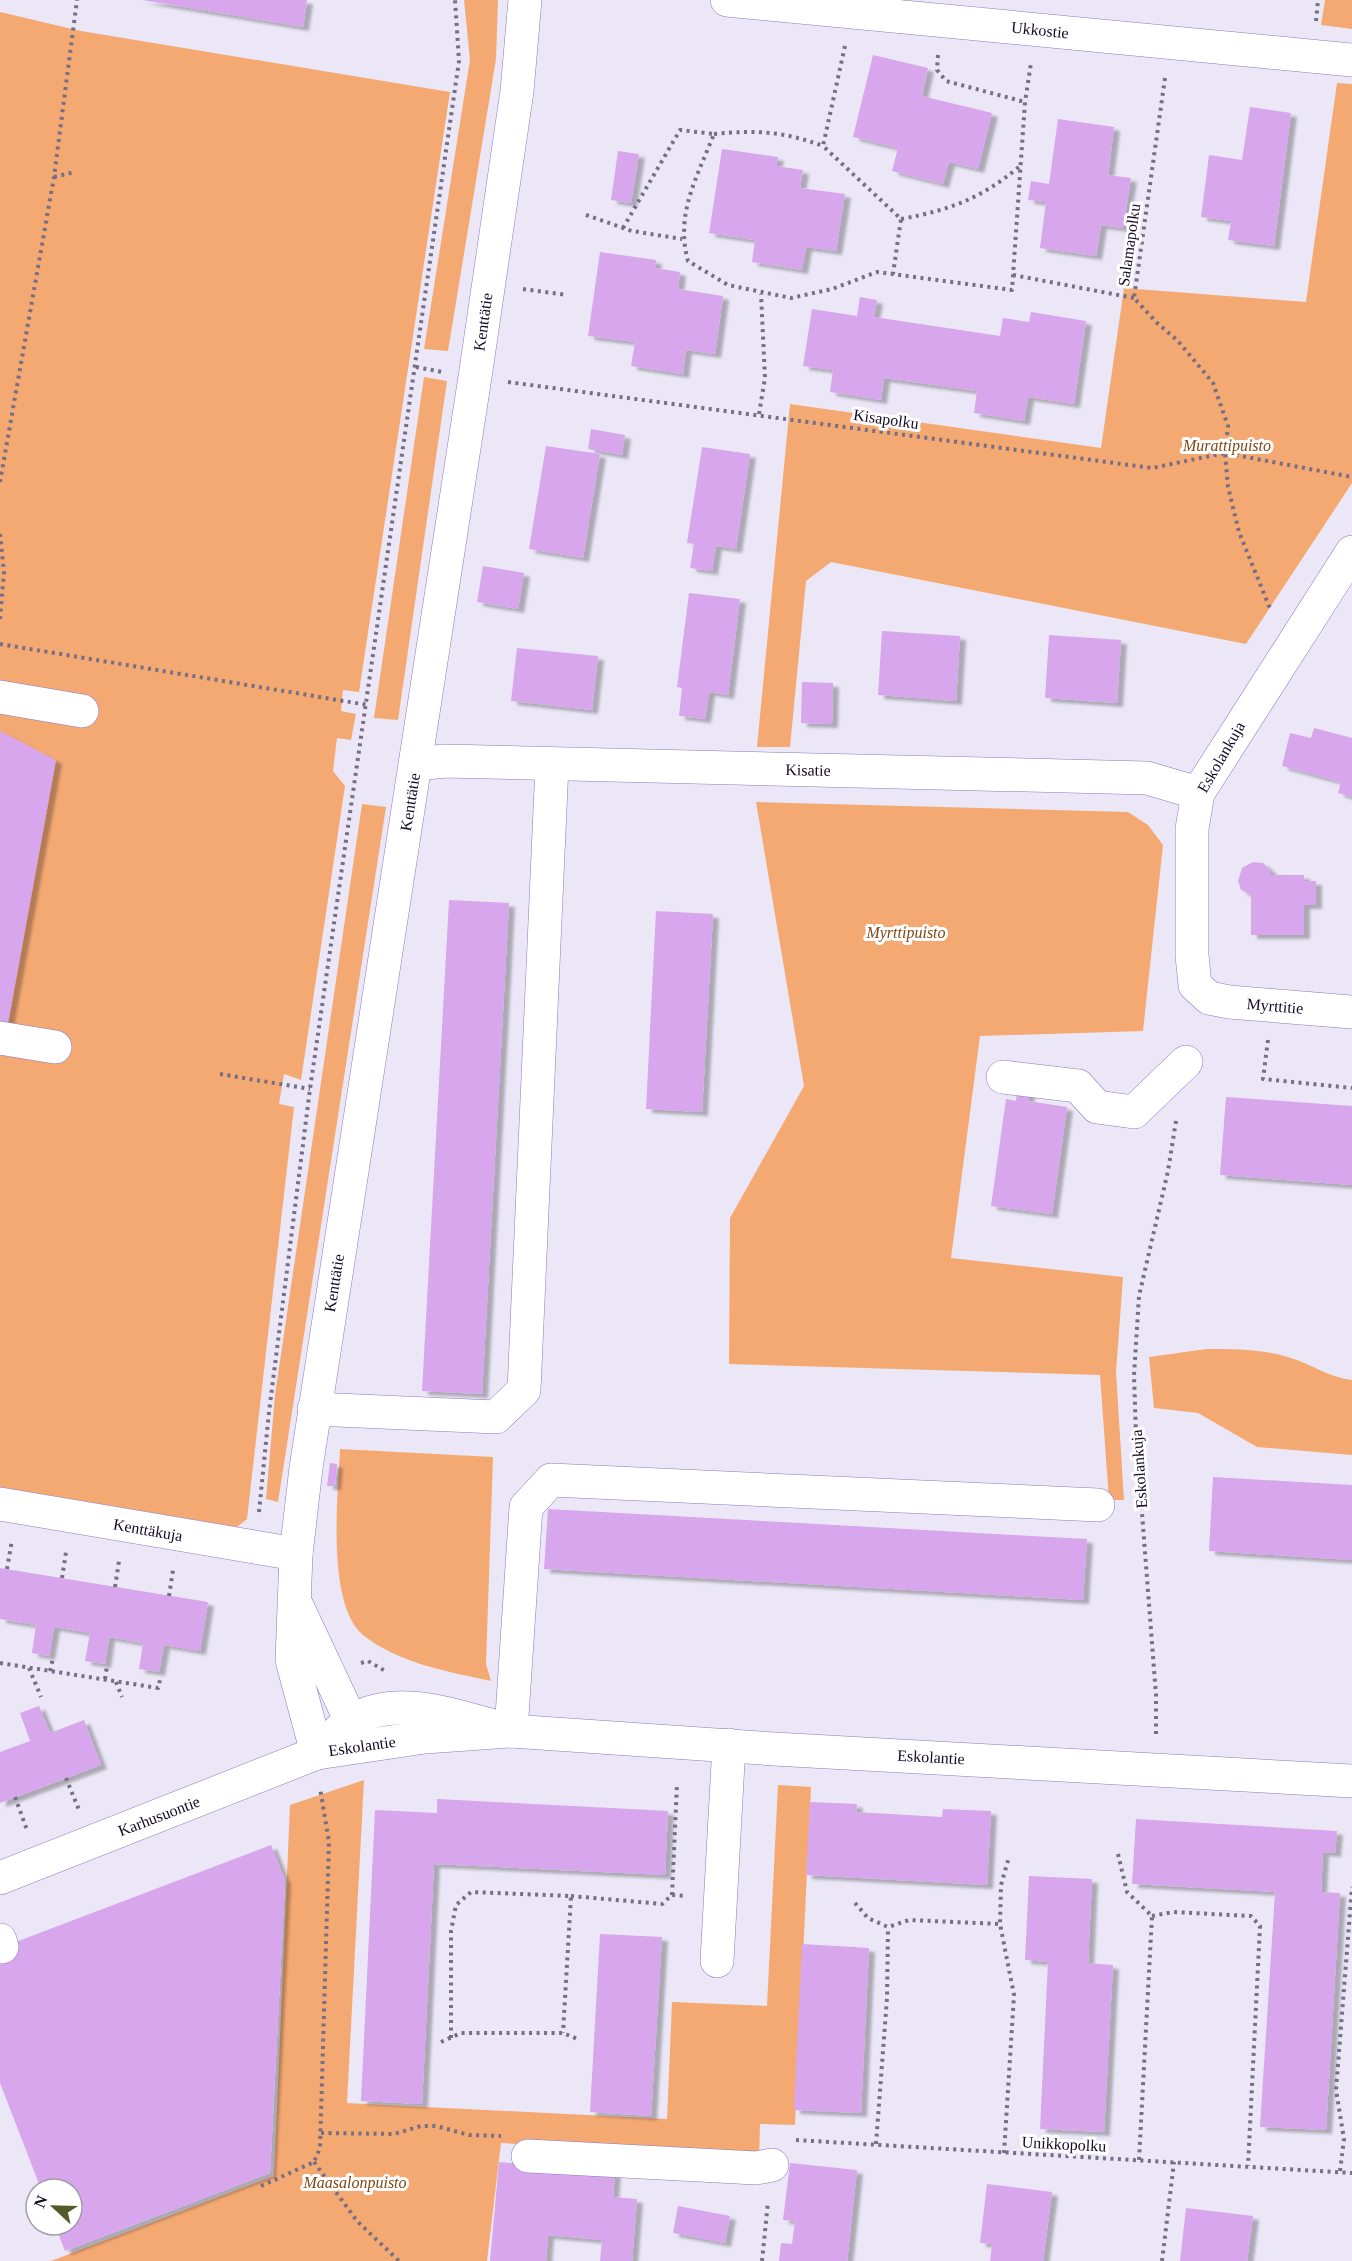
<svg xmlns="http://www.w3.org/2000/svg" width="1352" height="2261" viewBox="0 0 1352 2261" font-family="Georgia,serif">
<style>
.green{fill:#f4a973}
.building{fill:#d8a6ec;filter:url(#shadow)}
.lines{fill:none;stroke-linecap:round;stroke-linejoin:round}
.minor-casing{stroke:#8d78c1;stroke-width:34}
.path{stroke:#766e85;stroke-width:4;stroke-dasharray:3 4.5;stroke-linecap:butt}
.minor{stroke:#fff;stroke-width:33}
.labels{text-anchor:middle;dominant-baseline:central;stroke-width:6;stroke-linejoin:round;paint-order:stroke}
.street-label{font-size:16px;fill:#140a26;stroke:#fff}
.park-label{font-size:16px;font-style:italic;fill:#814715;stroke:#fff}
</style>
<defs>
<filter id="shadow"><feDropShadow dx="6" dy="4" stdDeviation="1.5" flood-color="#0004"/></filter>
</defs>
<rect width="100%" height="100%" fill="#ebe7f7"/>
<g class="green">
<polygon points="464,0 498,0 496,59 448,351 424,349 470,60"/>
<polygon points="1325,0 1352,0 1352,29 1321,25"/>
<polygon points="0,12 81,31 450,92 359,692 343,690 341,711 356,714 351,740 337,738 333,771 345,786 301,1080 284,1074 279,1104 294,1107 247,1519 237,1527 0,1487"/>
<polygon points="1337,83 1352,84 1352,483 1246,644 831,562 806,581 790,747 757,747 790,404 1101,448 1124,288 1306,302"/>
<polygon points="424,377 447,381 398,720 374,718"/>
<polygon points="756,802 1128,812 1148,825 1163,845 1143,1031 980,1036 951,1258 1123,1277 1116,1372 1124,1500 1109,1500 1100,1375 729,1364 730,1218 804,1086"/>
<polygon points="362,804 386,807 278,1502 266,1499 275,1395"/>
<path d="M1207 1349C1235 1349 1264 1349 1291 1358 1311 1364 1330 1378 1352 1380V1455L1257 1447 1198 1413 1154 1408 1149 1357Z"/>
<path d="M340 1449 493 1457 486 1664 491 1681C449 1672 398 1663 363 1635 326 1604 338 1494 340 1449Z"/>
<polygon points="364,1780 347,2103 667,2119 672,2002 767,2006 778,1785 811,1787 795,2125 760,2124 759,2159 501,2143 487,2261 51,2261 274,2176 290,1805"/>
</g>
<g class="building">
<polygon points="142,0 307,0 303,27"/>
<polygon points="873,55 928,68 922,96 992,113 978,169 949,162 943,184 892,171 898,148 853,137"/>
<polygon points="1250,107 1291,113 1274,246 1228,240 1231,221 1201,217 1209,155 1242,160"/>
<polygon points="1058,119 1114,127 1108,175 1131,178 1123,228 1101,225 1096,256 1040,248 1046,202 1028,200 1031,181 1049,184"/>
<polygon points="722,149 778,157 776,166 803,170 800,188 845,194 836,251 806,247 802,270 752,262 755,240 709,233"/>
<polygon points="618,151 639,154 631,203 611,200"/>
<polygon points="600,252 656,260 655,268 680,272 678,289 723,296 715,354 686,350 683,374 631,366 635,342 588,336"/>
<polygon points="860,297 877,300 874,317 1000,336 1003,318 1029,322 1031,312 1086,321 1074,404 1028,397 1024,421 974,413 977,391 884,378 881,400 830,392 833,370 803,366 812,309 857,316"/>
<polygon points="591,429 625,435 622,455 588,449"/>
<polygon points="546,446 600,454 583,558 529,549"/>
<polygon points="702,447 750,454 736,549 716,546 712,571 690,568 694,544 687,543"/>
<polygon points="483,566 524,573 518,609 477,602"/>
<polygon points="689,593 740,599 728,695 709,692 705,719 679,716 682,688 677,687"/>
<polygon points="882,631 960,636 956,701 878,695"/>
<polygon points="1049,635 1121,640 1117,703 1045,698"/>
<polygon points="517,648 598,656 592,710 511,701"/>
<polygon points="802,682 833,683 832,724 801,723"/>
<polygon points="1314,728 1352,738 1352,797 1338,793 1341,782 1282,766 1290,733 1311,738"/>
<polygon points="0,731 56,760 7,1029 0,1028"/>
<polygon points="1253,862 1263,863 1271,871 1271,875 1304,875 1304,881 1316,881 1316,905 1304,905 1304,935 1251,935 1251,895 1241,890 1238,881 1242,868"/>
<polygon points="449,900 509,903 482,1394 422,1391"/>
<polygon points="656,911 713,914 702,1112 646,1109"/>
<polygon points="1017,1087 1030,1089 1028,1101 1067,1107 1052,1214 991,1206 1006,1099 1016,1101"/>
<polygon points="1226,1097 1352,1106 1352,1185 1220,1175"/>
<polygon points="330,1463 337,1464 335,1486 327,1486"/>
<polygon points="1213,1477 1352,1485 1352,1560 1209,1551"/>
<polygon points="548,1509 1087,1539 1083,1600 544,1569"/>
<polygon points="0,1568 208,1602 200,1651 164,1645 159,1672 139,1669 143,1643 109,1637 105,1664 85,1661 90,1633 54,1627 49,1656 32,1653 36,1625 0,1619"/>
<polygon points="39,1706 50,1733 84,1720 101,1765 0,1803 0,1752 30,1741 20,1713"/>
<polygon points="437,1799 668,1811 665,1875 434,1864 422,2104 361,2101 375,1810 437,1813"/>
<polygon points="810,1802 857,1804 856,1812 942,1817 943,1809 991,1811 987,1885 806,1875"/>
<polygon points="1136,1819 1337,1831 1335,1853 1323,1852 1321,1892 1340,1893 1326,2130 1260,2127 1275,1892 1132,1884"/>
<polygon points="271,1845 285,1881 270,2173 65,2251 55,2225 72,2225 72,2189 41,2189 0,2083 0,1948"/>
<polygon points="1029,1876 1092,1879 1088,1963 1113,1965 1104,2132 1040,2129 1048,1962 1025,1960"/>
<polygon points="600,1934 662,1937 651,2116 590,2112"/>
<polygon points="802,1944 869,1948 861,2113 794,2110"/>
<polygon points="499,2162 615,2172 613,2197 637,2199 632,2261 600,2261 602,2240 548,2235 546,2261 490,2261"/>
<polygon points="790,2163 857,2170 847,2261 779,2261 781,2243 792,2244 795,2221 783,2220"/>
<polygon points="987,2184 1052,2192 1043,2261 990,2261 992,2244 980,2243"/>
<polygon points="678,2206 730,2216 725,2243 673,2233"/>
<polygon points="1186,2208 1253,2216 1247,2261 1180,2261"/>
</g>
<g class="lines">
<g class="minor-casing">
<g id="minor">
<polyline points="727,0 1352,60"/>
<polyline points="1352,552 1198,793 1192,829 1192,955 1195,985 1209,998 1229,1002 1352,1012"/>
<polyline points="0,697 82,711"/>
<polyline points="416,764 445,761 1147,778 1198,793"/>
<polyline points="0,1038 55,1047"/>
<polyline points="1003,1077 1078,1086 1097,1107 1134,1112 1186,1062"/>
<polyline points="314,1409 496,1417 524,1390 552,765"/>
<polyline points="0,1504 296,1554"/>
<polyline points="297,1606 351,1721 354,1743"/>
<polyline points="511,1731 526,1507 551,1480 1098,1505"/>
<polyline points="317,1753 292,1660 296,1554 306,1468 475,377 517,91 525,0"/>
<path d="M317 1753C327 1743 338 1729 351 1721 394 1695 446 1713 490 1725"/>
<polyline points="0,1878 317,1753 425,1737 511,1731 774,1749 1352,1781"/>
<polyline points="0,1940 2,1947"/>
<polyline points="717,1961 729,1745"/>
<polyline points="528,2156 756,2168 772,2165"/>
</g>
</g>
<g class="path">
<polyline points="1316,21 1318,0"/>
<polyline points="845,46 823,146 901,219 893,274"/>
<polyline points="938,55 937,70 946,81 1025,102"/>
<polyline points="1165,78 1134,298 1156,322 1178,341 1213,383 1228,426 1225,453 1228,487 1239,532 1271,611"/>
<path d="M714 134C756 130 783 131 823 146"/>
<polyline points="54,177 75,172"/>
<polyline points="586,215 632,231 682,239"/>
<path d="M901 219C950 210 980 199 1019 167"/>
<path d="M623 228 680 130 714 134C697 177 675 214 688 261L728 285 791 298 832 289 877 272 1012 290 1025 102 1031 63"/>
<polyline points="1013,275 1134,298"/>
<polyline points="523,289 567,295"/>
<polyline points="416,367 442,372"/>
<polyline points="508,382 1152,468 1225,453 1352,477"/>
<polyline points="759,414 765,378 761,294"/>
<polyline points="0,482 54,177 77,0"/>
<polyline points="0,534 4,572 0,619"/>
<polyline points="0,644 368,705"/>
<polyline points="1268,1040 1263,1079 1352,1088"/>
<polyline points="220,1074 310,1089"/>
<polyline points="259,1512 269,1412 310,1089 459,61 455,0"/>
<polyline points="7,1569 12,1540"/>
<polyline points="62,1578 66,1552"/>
<polyline points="115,1587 119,1561"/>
<polyline points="169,1596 173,1570"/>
<polyline points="0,1663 158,1688 161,1676"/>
<polyline points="361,1663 368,1661 387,1672"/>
<polyline points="29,1668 41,1697"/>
<polyline points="50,1671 53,1658"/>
<polyline points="105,1679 107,1666"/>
<polyline points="116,1682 122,1697"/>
<polyline points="1156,1734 1156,1695 1136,1435 1134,1375 1139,1296 1168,1171 1176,1121"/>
<polyline points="66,1778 79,1810"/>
<polyline points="15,1797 27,1830"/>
<polyline points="1118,1854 1127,1892 1152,1916 1139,2160"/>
<polyline points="672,1895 677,1784"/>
<polyline points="571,1896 662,1904 672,1895 686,1896"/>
<polyline points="855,1903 868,1918 888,1927 909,1920 1000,1924"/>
<polyline points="1152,1916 1173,1912 1251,1916 1260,1926 1248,2166"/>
<polyline points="451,2038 451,1931 456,1905 471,1892 571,1896 563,2033"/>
<polyline points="441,2042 461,2033 563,2033 580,2040"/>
<polyline points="321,2133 394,2134 421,2126 436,2126 469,2135 501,2136"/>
<polyline points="796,2140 1352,2173"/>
<polyline points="876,2144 887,1998 888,1927"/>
<polyline points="1004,2153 1014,1995 1000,1924 1001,1885 1009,1857"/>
<polyline points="314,2162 357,2221 399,2261"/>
<polyline points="1340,2171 1344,2139 1336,2090 1352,1887"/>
<polyline points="261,2186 314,2162 320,2148 329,1842 320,1788"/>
<polyline points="762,2261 768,2202"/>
<polyline points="1162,2261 1174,2162"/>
</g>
<use href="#minor" class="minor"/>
</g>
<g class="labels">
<g class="street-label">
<text transform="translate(1040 30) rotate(6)">Ukkostie</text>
<text transform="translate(1129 245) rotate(-82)">Salamapolku</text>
<text transform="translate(483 322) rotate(-82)">Kenttätie</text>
<text transform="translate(886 419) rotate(8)">Kisapolku</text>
<text transform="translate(1221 757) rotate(-60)">Eskolankuja</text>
<text transform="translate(808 770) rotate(1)">Kisatie</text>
<text transform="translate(410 802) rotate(-81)">Kenttätie</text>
<text transform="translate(1275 1006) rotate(5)">Myrttitie</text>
<text transform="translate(334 1283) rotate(-81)">Kenttätie</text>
<text transform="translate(1139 1469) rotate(-94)">Eskolankuja</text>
<text transform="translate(148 1530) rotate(10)">Kenttäkuja</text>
<text transform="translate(362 1746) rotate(-8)">Eskolantie</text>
<text transform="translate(931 1757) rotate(3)">Eskolantie</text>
<text transform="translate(159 1816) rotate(-21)">Karhusuontie</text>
<text transform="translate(1064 2144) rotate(3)">Unikkopolku</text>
</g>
<g class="park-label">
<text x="1227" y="445">Murattipuisto</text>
<text x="906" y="932">Myrttipuisto</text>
<text x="355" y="2182">Maasalonpuisto</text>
</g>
</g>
<g transform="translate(54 2207) rotate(292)"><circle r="28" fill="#ffffff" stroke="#a19da8" stroke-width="1.5"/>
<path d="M0-4.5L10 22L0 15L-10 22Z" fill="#545b29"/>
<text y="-9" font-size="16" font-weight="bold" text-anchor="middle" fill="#140a26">N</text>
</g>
</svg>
